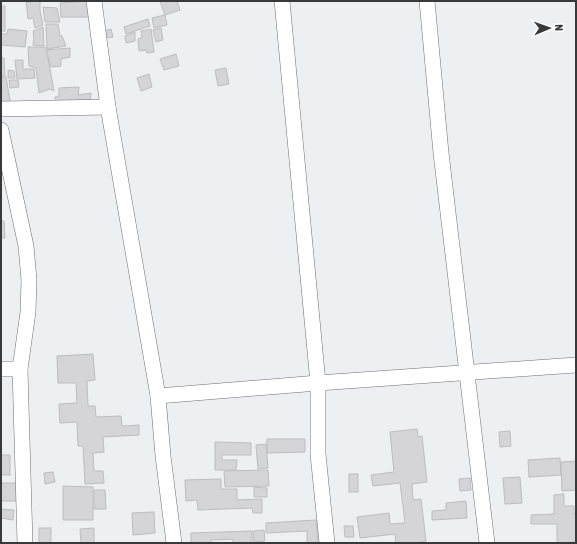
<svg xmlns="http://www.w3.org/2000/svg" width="577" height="544" viewBox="0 0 577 544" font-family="'Asap Condensed',sans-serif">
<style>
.building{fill:#d5d5d7;stroke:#bdbcbf}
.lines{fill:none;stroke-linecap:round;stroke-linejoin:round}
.street-casing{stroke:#6e6f71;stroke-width:16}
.street{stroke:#fff;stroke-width:15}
</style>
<rect width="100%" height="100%" fill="#eeeff1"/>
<g class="building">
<polygon points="33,1 40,1 40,11 43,25 35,28 33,18 28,19 26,3"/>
<polygon points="87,1 89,17 61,17 60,3"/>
<polygon points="160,1 177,1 180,10 165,15"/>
<rect x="1" y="6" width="4" height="25"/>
<polygon points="43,7 57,8 60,22 45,22"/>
<polygon points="165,15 167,25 154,28 152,18"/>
<polygon points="148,19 150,26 126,34 124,27"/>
<polygon points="46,24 58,24 60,36 62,36 66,46 47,49"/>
<polygon points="43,27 44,46 33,45 34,38 33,31"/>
<polygon points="161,28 163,40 156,42 153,30"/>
<polygon points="8,29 27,31 25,47 1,45 1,34 7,34"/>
<polygon points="111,29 113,37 106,38 104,31"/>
<polygon points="151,29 154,52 147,53 146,50 139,51 138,39 142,37 141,31"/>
<polygon points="135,32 135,41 126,43 125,36"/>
<polygon points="28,47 46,47 54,91 50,89 39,93 36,68 29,66"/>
<polygon points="70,48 70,57 61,59 61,66 51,67 46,50"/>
<polygon points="176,54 179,66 164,70 160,59"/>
<polygon points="1,58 4,58 5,76 1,76"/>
<polygon points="15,60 23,60 23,69 34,69 35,78 17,79"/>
<polygon points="226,68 229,84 218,86 215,70"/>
<polygon points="8,70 14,71 15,78 8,78"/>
<polygon points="149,74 152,87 141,91 137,78"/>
<polygon points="1,77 6,77 11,106 1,105"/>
<polygon points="9,80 18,80 19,87 10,88"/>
<polygon points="79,87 78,95 91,93 90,103 56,106 55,97 59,96 59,88"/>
<polygon points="1,221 4,221 5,238 1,238"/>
<polygon points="93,354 95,380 87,381 88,406 95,406 96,417 121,416 122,426 139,425 139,435 103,437 104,452 93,453 94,471 103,471 104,483 85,484 83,446 78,446 77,422 60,423 59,404 77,403 76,383 58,383 57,356"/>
<polygon points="417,429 418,437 422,436 427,482 412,484 413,500 421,499 426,541 416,543 396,543 395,534 360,538 357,517 389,513 390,524 405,523 400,483 373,486 371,475 394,472 390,432"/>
<polygon points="510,431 511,446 500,447 499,432"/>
<polygon points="267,439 305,439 305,452 267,453"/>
<polygon points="215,442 251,443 251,455 222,455 222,460 237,460 236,470 215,470"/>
<polygon points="266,444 268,468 258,469 256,445"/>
<rect x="1" y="455" width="9" height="20"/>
<polygon points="560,458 561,475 529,477 528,460"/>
<polygon points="576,461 576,490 562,491 561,462"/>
<polygon points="268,470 269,486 225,487 224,471"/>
<polygon points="53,472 55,482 45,484 44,473"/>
<rect x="349" y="474" width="9" height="18"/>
<polygon points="520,477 522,503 505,504 503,478"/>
<polygon points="470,478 471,490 460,491 459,479"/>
<polygon points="221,479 221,489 237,489 237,500 262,499 262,513 253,513 252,508 198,510 197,500 186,501 185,480"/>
<rect x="1" y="483" width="17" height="18"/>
<polygon points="63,486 93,487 93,520 63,520"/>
<polygon points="254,487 267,488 267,497 254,497"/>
<polygon points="94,490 105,490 106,509 94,509"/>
<polygon points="564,494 564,506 574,506 574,514 576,514 576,542 557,543 557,524 531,524 531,515 554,514 554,495"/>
<polygon points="466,501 467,518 432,520 432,511 446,510 446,503"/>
<polygon points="1,509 14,510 13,520 1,518"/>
<polygon points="154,512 155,533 133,535 132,513"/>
<polygon points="316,520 318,543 307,543 307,531 266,533 266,523"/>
<polygon points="344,526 353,526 354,537 345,537"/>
<rect x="39" y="528" width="12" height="15"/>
<polygon points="94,528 94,543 81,543 80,529"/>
<polygon points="264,530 265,541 254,542 253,531"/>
<polygon points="252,531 252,543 233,543 233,539 211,540 211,543 191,543 191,533"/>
</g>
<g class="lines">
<g class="street-casing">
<g id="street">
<polyline points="94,1 108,107 158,396 163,456 174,543"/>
<polyline points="282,1 318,383 318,454 327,543"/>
<polyline points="427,1 441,153 487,543"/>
<polyline points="1,109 108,107"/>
<polyline points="1,130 26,246 29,280 28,312 20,369 25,543"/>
<polyline points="1,369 20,369"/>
<polyline points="158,396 318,383 576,365"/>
</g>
</g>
<use href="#street" class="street"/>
</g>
<rect width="577" height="544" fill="none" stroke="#39393a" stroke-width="4"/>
<g transform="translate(549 28) rotate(88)" stroke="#ffffff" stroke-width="3" paint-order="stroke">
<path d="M0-3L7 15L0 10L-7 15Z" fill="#39393a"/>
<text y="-6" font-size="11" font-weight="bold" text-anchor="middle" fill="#39393a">N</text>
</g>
</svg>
